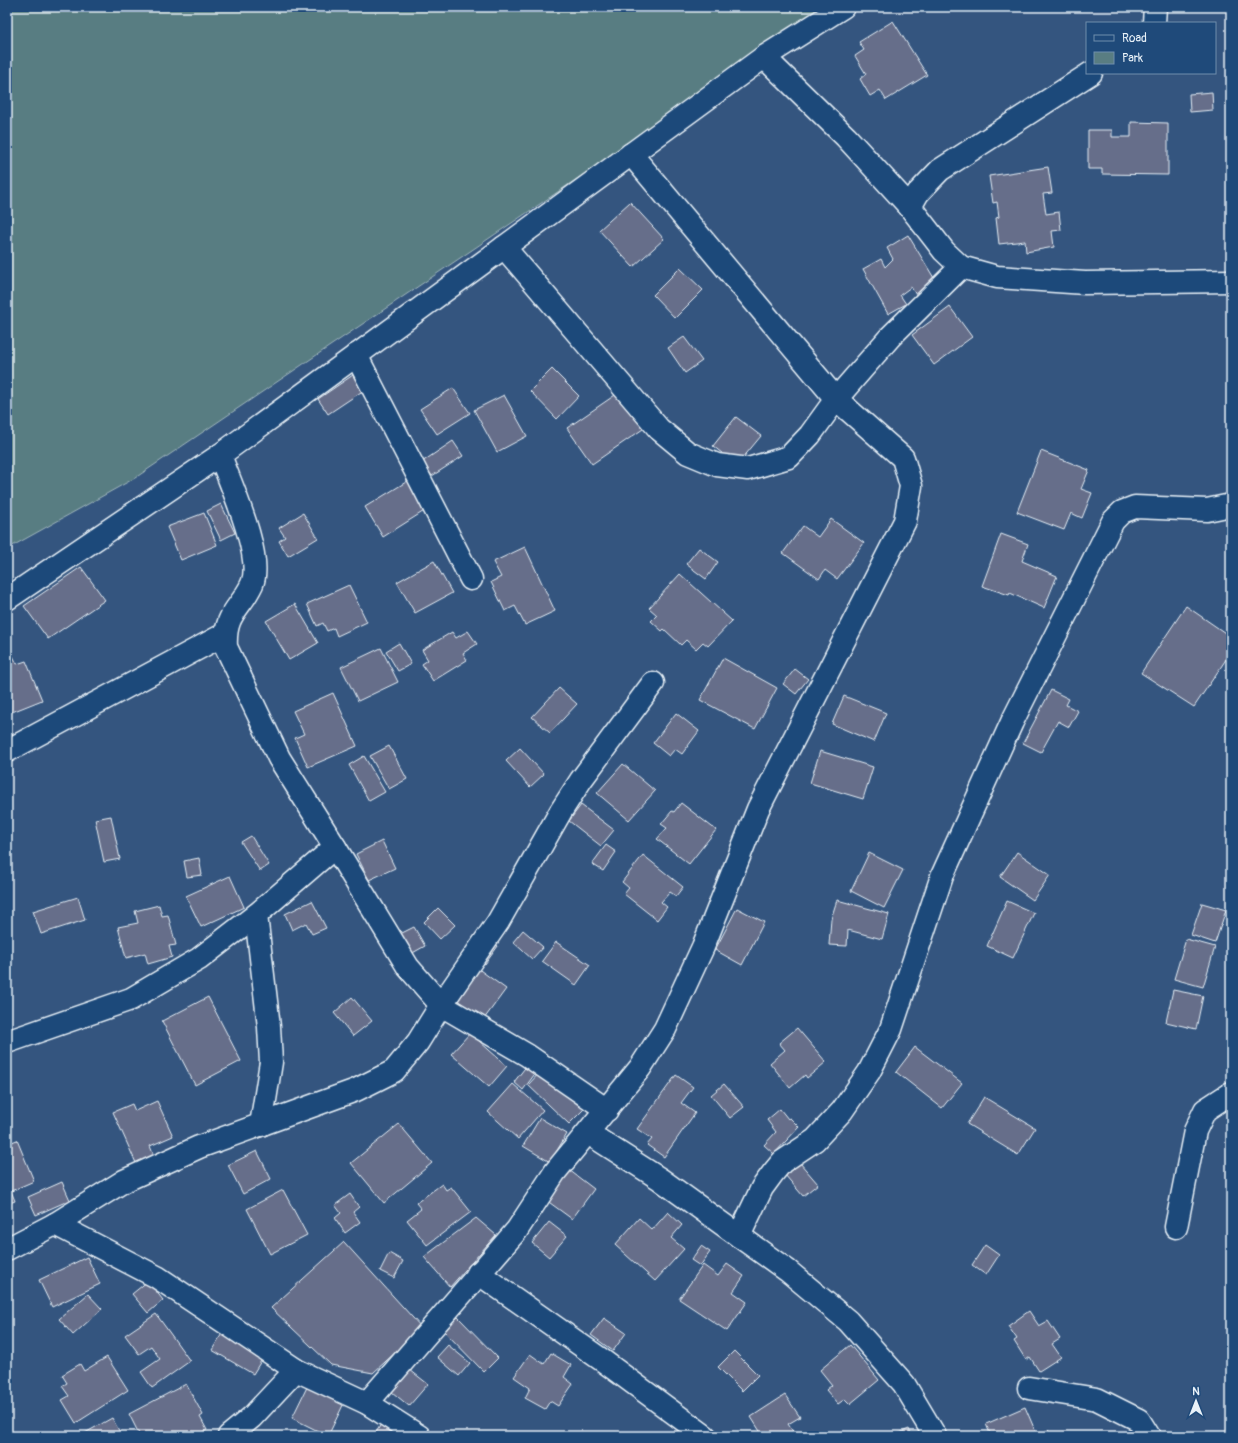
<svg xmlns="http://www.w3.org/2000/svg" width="1238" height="1443" viewBox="0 0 1238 1443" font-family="Pangolin,sans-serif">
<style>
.green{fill:#597d82;stroke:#a0b7bd}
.building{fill:#666e8a;stroke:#e8f1f8}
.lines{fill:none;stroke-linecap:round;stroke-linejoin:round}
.minor-casing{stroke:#e8f1f8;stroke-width:25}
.minor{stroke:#1f4a7a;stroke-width:22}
</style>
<rect width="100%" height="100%" fill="#34557f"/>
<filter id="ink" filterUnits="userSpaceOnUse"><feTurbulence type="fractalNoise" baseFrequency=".025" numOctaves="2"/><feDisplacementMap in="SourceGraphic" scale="8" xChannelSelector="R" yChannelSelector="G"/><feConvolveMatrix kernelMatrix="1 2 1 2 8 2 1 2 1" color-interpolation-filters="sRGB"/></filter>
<g filter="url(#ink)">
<polygon class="green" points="7,7 831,7 135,478 7,549"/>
<g class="building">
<polygon points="893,21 927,75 886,100 880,90 870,96 860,79 866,74 855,56 864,50 859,42"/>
<polygon points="1212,92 1213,110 1190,112 1189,94"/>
<polygon points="1131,122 1168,123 1168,175 1102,174 1102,169 1088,169 1088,130 1112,130 1112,137 1131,137"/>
<polygon points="1048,167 1052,193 1043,194 1046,214 1059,212 1061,230 1052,231 1054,247 1026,252 1025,241 999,244 996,218 999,217 997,202 993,203 989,176"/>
<polygon points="630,202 664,239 633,267 599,230"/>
<polygon points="908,235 937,283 916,295 911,287 900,295 906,304 888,314 863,269 881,259 885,267 893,259 887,248"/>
<polygon points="680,268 703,290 675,318 653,295"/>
<polygon points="950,307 972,337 934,365 912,335"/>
<polygon points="684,337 702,361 685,373 668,348"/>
<polygon points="552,369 579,396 557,419 530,391"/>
<polygon points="353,375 364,390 328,414 318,399"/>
<polygon points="453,388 470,413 437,434 420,409"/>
<polygon points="618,393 643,429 592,464 567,428"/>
<polygon points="504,395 527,436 497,452 474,410"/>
<polygon points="736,417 761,436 737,465 713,446"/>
<polygon points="453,441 463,456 432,476 422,462"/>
<polygon points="1041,451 1089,470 1081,489 1092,493 1082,518 1071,513 1064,530 1017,512"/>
<polygon points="411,479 429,508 383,537 365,507"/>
<polygon points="221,504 235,533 221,540 207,511"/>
<polygon points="204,513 217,545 181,560 167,527"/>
<polygon points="303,513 318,538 288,556 279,541 285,537 279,528"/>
<polygon points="831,519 864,543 837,579 825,570 819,579 783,553 803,526 818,537"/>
<polygon points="1001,534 1028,544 1022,561 1057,576 1044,608 1010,593 1009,595 982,586"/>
<polygon points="525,547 555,611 525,625 515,606 505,611 491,582 501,577 493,562"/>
<polygon points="699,548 718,562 706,579 686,564"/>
<polygon points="434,561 452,593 415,613 397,582"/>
<polygon points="81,567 105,600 48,639 24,606"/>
<polygon points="680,574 732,621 708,646 703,642 696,649 686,640 681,645 664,629 662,631 651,621 657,615 649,608"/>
<polygon points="349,585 367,622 337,636 334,628 327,631 323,623 317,626 307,604"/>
<polygon points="295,604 318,643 289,660 266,621"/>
<polygon points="1186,606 1231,637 1231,652 1194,707 1141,673"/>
<polygon points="468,631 477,644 463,653 467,660 433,681 422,664 428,660 422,650 452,632 456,638"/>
<polygon points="399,643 411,664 398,671 386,651"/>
<polygon points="381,648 398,682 358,701 341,667"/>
<polygon points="13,656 17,664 26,661 42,700 7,714 7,659"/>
<polygon points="723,658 777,688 755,729 700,700"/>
<polygon points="795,669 808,679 796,694 783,684"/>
<polygon points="559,688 577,704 550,733 532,717"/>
<polygon points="1051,690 1069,699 1066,705 1078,711 1069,727 1058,721 1041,752 1023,743"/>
<polygon points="333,693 357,746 308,767 295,738 304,734 293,711"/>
<polygon points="844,696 886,713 874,742 832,724"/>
<polygon points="676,713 699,731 682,754 675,749 669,756 653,743"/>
<polygon points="389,746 407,779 389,789 370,756"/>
<polygon points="520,748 544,774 530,787 506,761"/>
<polygon points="820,751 873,767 863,799 810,783"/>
<polygon points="364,756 385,792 369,801 349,765"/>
<polygon points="623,764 655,791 629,820 597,793"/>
<polygon points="681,803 716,830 689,864 657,839 667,828 661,824 672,811 674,812"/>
<polygon points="581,805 614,830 601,846 569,821"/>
<polygon points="111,816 120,859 104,862 95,819"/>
<polygon points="251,836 269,865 260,871 241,842"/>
<polygon points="382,841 395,868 369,880 356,854"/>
<polygon points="606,845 616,852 603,871 592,864"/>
<polygon points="1017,852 1050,875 1033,900 1000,877"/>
<polygon points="869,853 903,870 884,908 851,891"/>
<polygon points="643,855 683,887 676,896 670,892 661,902 667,907 657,920 624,894 629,888 622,882"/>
<polygon points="199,858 202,875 187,877 184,861"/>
<polygon points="230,876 244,907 201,927 186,896"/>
<polygon points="78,897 85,920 41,934 33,911"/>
<polygon points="837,900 889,914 882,939 848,930 847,946 829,945 831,919"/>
<polygon points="312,901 326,928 312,934 306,923 292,930 285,914"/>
<polygon points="1007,901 1034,913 1013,958 987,946"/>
<polygon points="1202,903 1226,910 1215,943 1191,935"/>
<polygon points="159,905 162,916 168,915 176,945 169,946 172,957 148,964 145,953 126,958 118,927 138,923 135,911"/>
<polygon points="438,908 455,925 440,939 424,922"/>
<polygon points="737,908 764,922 742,965 715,950"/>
<polygon points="414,927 425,946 409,955 398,935"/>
<polygon points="523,930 543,947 532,959 513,942"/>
<polygon points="488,939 498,946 485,964 475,957"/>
<polygon points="1186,939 1215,947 1203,987 1174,979"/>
<polygon points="556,942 590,965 576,985 542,961"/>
<polygon points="473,965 506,989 484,1019 451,996"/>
<polygon points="1173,990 1203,996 1196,1029 1166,1022"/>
<polygon points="208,997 241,1061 195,1085 162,1021"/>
<polygon points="352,997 372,1021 353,1036 334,1013"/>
<polygon points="797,1028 826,1062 807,1078 805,1075 790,1088 770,1063 785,1050 779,1043"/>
<polygon points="470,1033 507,1066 489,1087 451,1054"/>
<polygon points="915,1047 962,1083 942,1108 896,1072"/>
<polygon points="528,1064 537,1071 523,1090 514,1082"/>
<polygon points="542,1070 583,1110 569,1124 528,1085"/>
<polygon points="676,1075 693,1087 681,1103 695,1113 664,1157 647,1145 652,1139 637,1129"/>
<polygon points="513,1084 543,1110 518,1139 488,1112"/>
<polygon points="724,1084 744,1107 730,1118 711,1095"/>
<polygon points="984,1097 1035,1128 1018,1155 967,1124"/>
<polygon points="157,1101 173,1136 150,1146 154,1156 136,1163 113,1112 132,1104 135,1111"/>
<polygon points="780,1109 788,1119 790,1118 799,1127 774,1154 764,1145 776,1132 767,1120"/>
<polygon points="540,1118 567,1134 550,1162 523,1146"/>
<polygon points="399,1124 432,1163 384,1203 351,1163"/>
<polygon points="17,1140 34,1181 11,1191 15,1201 7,1204 7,1144"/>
<polygon points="257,1151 271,1179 243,1194 228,1165"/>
<polygon points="800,1163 818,1184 803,1196 785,1175"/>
<polygon points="569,1170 594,1189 572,1219 546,1200"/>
<polygon points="62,1182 70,1200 36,1215 28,1197"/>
<polygon points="442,1184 446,1190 451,1187 471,1212 427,1245 407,1220 421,1209 416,1203"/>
<polygon points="283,1190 307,1235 270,1254 247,1209"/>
<polygon points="350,1194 359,1207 353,1212 360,1222 345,1233 335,1218 341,1213 335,1205"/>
<polygon points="668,1212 682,1225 671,1238 684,1249 655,1281 615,1245 639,1218 652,1230"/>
<polygon points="476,1218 496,1235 450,1287 424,1257"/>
<polygon points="549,1222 567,1236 549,1257 532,1243"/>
<polygon points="344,1242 422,1328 373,1373 331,1365 271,1308"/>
<polygon points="985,1245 999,1255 986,1275 972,1265"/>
<polygon points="701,1246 710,1252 700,1266 691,1260"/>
<polygon points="389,1253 403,1261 394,1278 380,1271"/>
<polygon points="87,1257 100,1284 52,1307 39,1280"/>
<polygon points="727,1264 744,1276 733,1292 747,1302 727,1331 679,1299 703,1265 718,1276"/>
<polygon points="148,1281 163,1300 148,1313 132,1294"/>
<polygon points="88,1294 102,1309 73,1335 59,1319"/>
<polygon points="1029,1311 1039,1326 1048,1321 1060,1339 1052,1344 1061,1357 1039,1371 1030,1357 1026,1360 1014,1341 1017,1339 1008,1326"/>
<polygon points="156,1314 190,1361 152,1388 141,1372 160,1359 151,1346 139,1354 125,1335"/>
<polygon points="458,1317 498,1358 484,1372 443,1330"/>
<polygon points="604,1318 626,1333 613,1351 591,1335"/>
<polygon points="223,1332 264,1356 253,1374 212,1350"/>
<polygon points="448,1345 470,1363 459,1376 437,1357"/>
<polygon points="850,1345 879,1380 850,1404 845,1399 838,1404 826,1390 832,1385 820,1370"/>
<polygon points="734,1351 758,1375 742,1391 718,1367"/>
<polygon points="551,1353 571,1365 564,1377 573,1384 558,1406 550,1401 545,1409 525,1398 530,1388 514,1377 530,1354 544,1364"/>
<polygon points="107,1357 128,1390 76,1423 62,1400 69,1396 62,1386 67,1383 62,1375 80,1364 84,1371"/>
<polygon points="410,1370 428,1384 409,1406 392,1392"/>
<polygon points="309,1383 345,1401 328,1436 292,1418"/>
<polygon points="186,1384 203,1415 200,1417 207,1430 196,1436 170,1436 169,1433 162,1436 140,1436 129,1414"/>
<polygon points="785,1395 800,1417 788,1424 796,1436 763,1436 751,1417"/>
<polygon points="1025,1407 1037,1435 1048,1430 1051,1436 991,1436 986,1424"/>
<polygon points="112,1418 122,1436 86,1436 85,1433"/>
<polygon points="384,1419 415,1436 374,1436"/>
<polygon points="909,1429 912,1436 892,1436"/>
</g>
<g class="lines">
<g class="minor-casing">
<g id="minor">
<polyline points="1154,23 1155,7"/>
<polyline points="764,57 846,137 910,207 944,251 961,267 997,277 1085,283 1231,281"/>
<polyline points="910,207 918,193 940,170 1091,73"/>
<polyline points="504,247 659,429 688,453 717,465 748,469 789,457 810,435 836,399 890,337 961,267"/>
<polyline points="356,355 471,579"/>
<path d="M220 455C230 483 264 557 252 584 240 610 224 613 226 647L279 758 335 847 408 967 441 1005 527 1055 607 1110"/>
<polyline points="7,599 220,455 764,57 843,7"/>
<polyline points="7,751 225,634"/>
<polyline points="256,915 269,1027 271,1062 261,1125"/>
<polyline points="7,1042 131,999 199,959 256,915 335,847"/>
<polyline points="588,1133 660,1179 739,1236 788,1271 848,1321 904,1384 935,1436"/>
<polyline points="55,1224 157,1277 296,1370 367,1403 419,1436"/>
<polyline points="1176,1227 1195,1131 1205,1110 1231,1093"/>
<polyline points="739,1236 762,1188 773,1173 782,1162 815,1140 842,1111 869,1072 891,1029 942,876 1012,722 1113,521 1122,512 1135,507 1207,510 1231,505"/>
<polyline points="7,1249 55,1224 124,1181 199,1147 356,1090 394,1071 418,1042 441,1005 498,922 561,811 581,780 653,683"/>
<polyline points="478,1273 602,1360 705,1436"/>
<polyline points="1029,1388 1097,1399 1139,1420 1149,1436"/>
<polyline points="367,1403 517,1230 555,1172 640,1068 665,1029 703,947 758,809 905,521 911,486 903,458 836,399 631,154"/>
<polyline points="229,1436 252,1417 296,1370"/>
</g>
</g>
<use href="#minor" class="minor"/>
</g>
</g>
<rect width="1238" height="1443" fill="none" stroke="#1f4a7a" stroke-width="24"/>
<rect x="12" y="12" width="1214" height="1419" fill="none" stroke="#e8f1f8" stroke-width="1.5" filter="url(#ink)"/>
<rect x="1086" y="22" width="130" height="52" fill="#1f4a7a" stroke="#6f8dac"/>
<rect x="1094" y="35" width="20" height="6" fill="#1f4a7a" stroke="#6f8dac"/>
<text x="1122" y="42" font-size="12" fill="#e8f1f8">Road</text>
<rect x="1094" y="52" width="20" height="12" fill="#597d82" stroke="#6f8dac"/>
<text x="1122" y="62" font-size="12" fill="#e8f1f8">Park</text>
<g transform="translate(1196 1401)" stroke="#1f4a7a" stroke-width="3" paint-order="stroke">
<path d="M0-3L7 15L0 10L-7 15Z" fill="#e8f1f8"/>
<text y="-6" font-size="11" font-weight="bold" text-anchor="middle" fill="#e8f1f8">N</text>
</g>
</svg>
